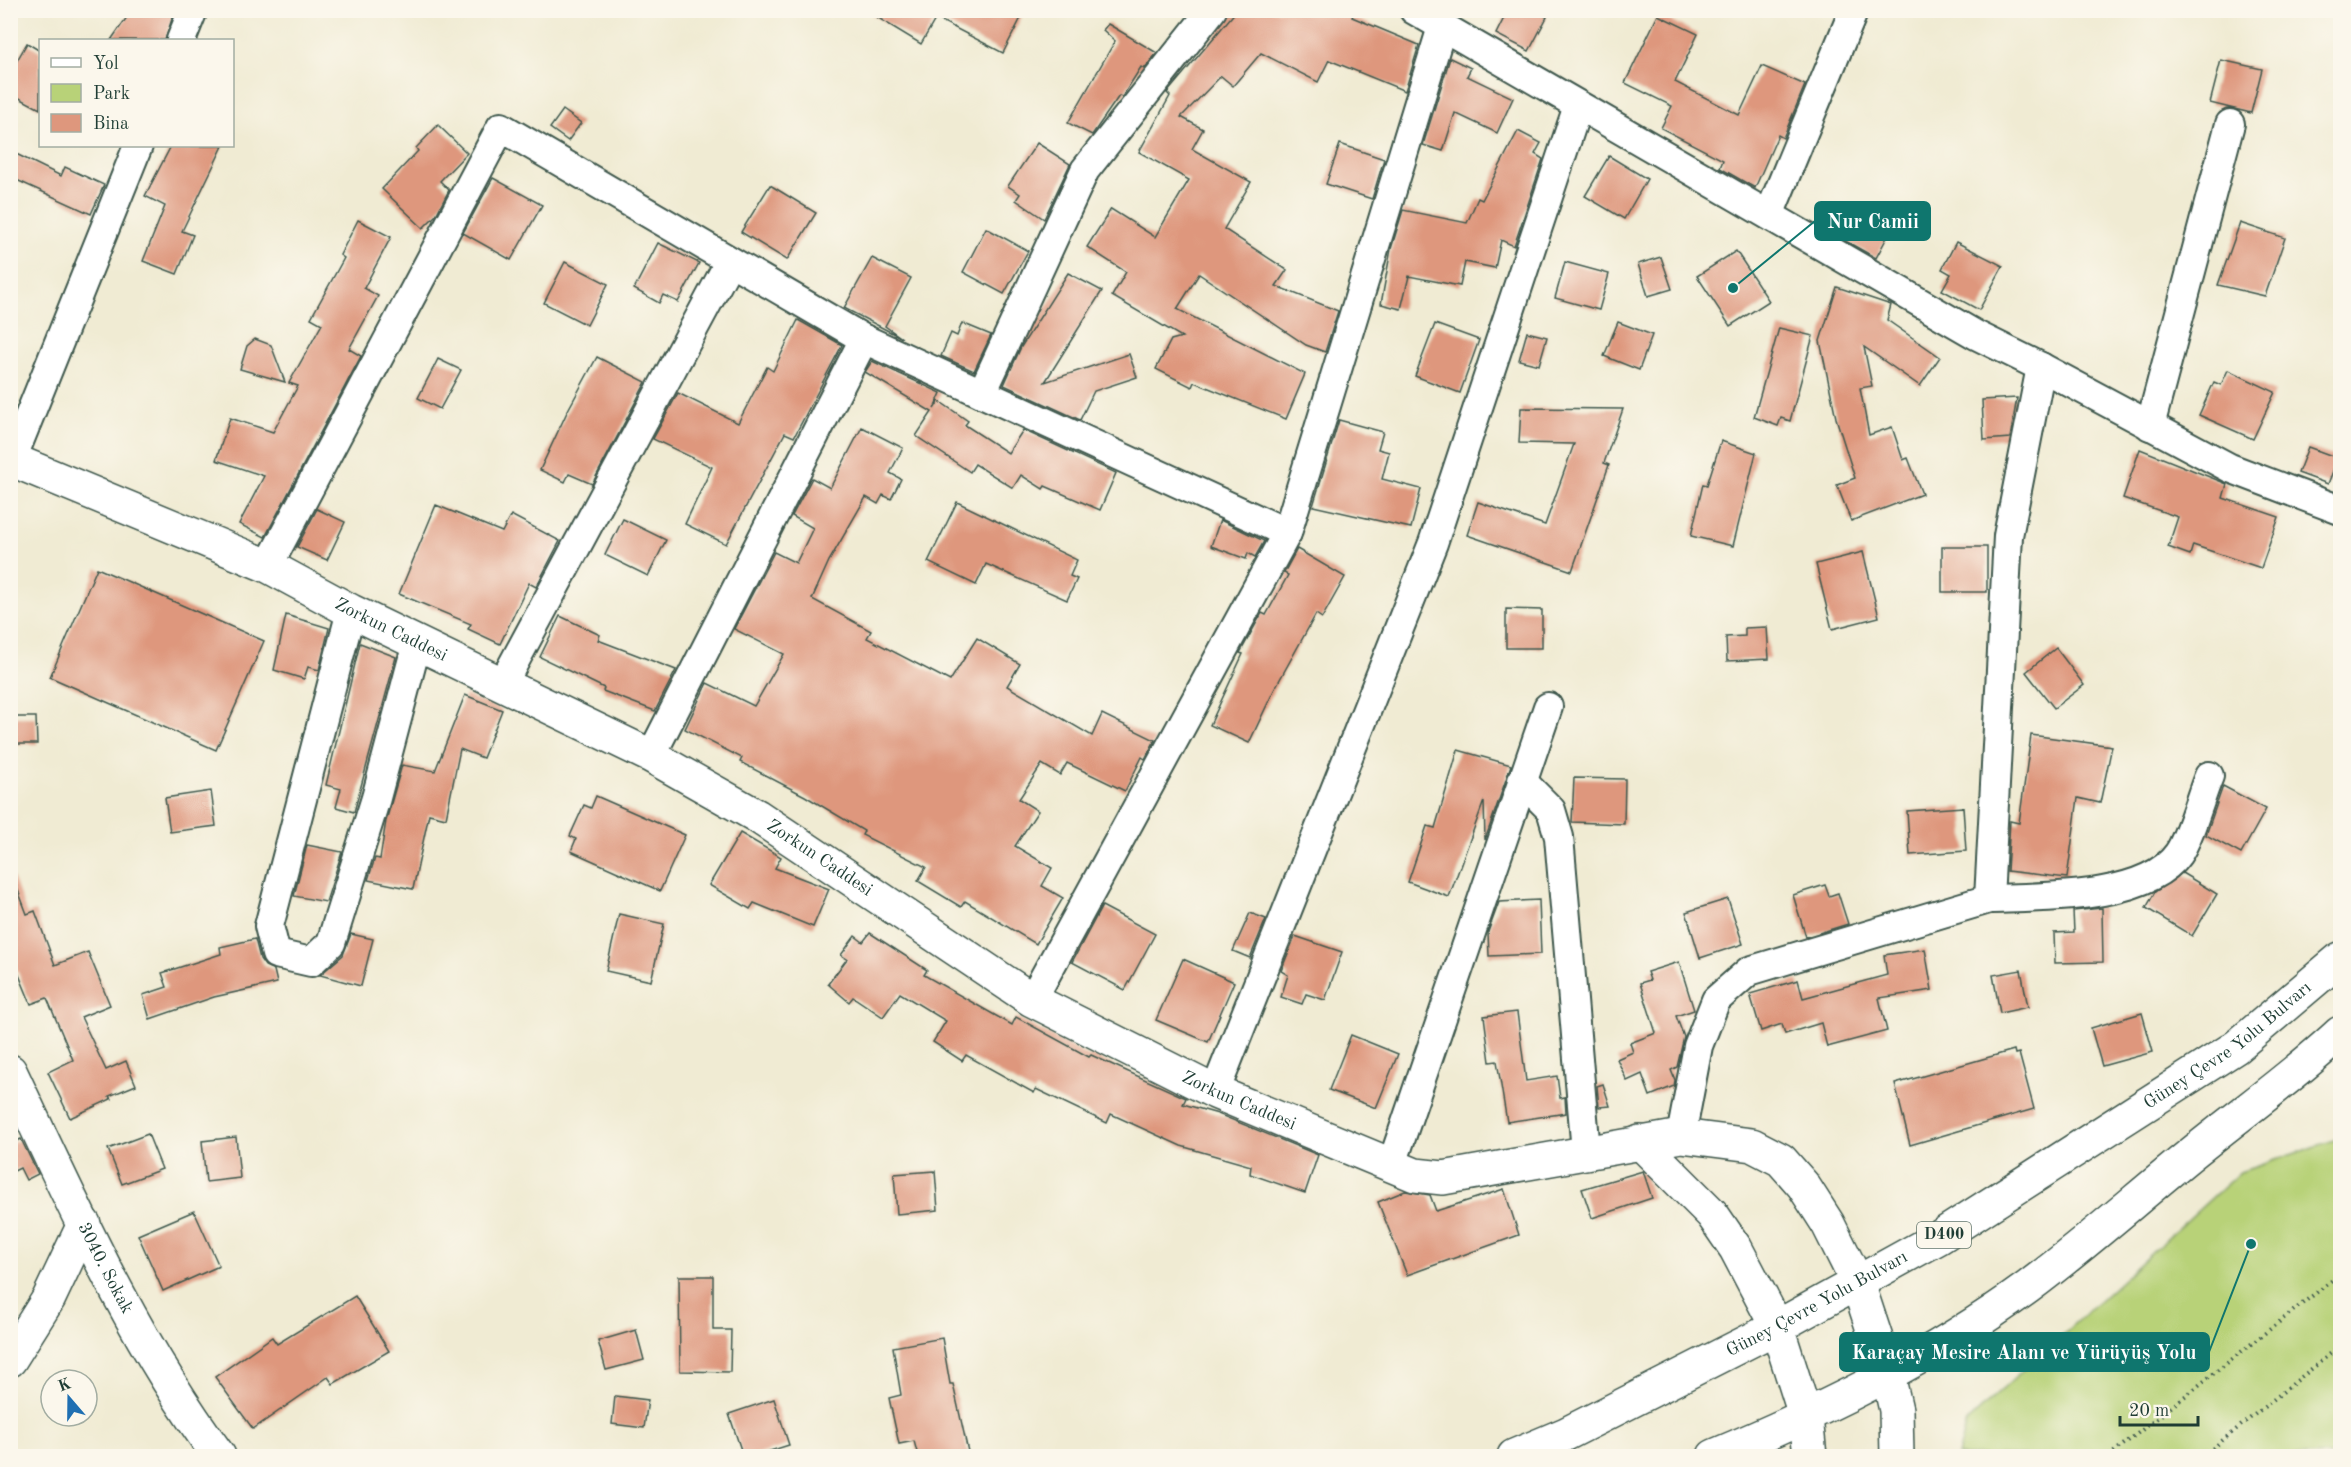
<svg xmlns="http://www.w3.org/2000/svg" width="2351" height="1467" viewBox="0 0 2351 1467" font-family="'Old Standard TT',serif">
<style>
.green{fill:#b8d278;stroke:#6c8856;stroke-width:1.5}
.building{fill:#de977d}
.lines{fill:none;stroke-linecap:round;stroke-linejoin:round}
.minor-casing{stroke:#3e574c;stroke-width:32}
.tertiary-casing{stroke:#3e574c;stroke-width:36}
.trunk-casing{stroke:#3e574c;stroke-width:36}
.path{stroke:#3e574c;stroke-width:4;stroke-dasharray:1.5 4.5;stroke-linecap:butt}
.minor{stroke:#fff;stroke-width:28}
.tertiary{stroke:#fff;stroke-width:33}
.trunk{stroke:#fff;stroke-width:33}
.labels{text-anchor:middle;dominant-baseline:central;stroke-width:5;stroke-linejoin:round;paint-order:stroke}
.shield{fill:#fbf7ec;stroke:#61756b;stroke-width:1.5}
.shield-label{font-size:16px;font-weight:bold;fill:#1f3d34}
.street-label{font-size:18px;fill:#1f3d34;stroke:#fbf7ec}
.leader{fill:none;stroke:#0f766e;stroke-width:2}
.callout-dot{fill:#0f766e;stroke:#fbf7ec;stroke-width:2}
.callout{fill:#0f766e;stroke:#0f766e;stroke-width:2}
.callout-label{font-size:20px;text-anchor:middle;font-weight:bold;fill:#fff}
</style>
<rect width="100%" height="100%" fill="#fbf7ec"/>
<filter id="ink" filterUnits="userSpaceOnUse"><feTurbulence type="fractalNoise" baseFrequency=".0167" numOctaves="2"/><feDisplacementMap in="SourceGraphic" scale="12" xChannelSelector="R" yChannelSelector="G"/><feConvolveMatrix kernelMatrix="1 2 1 2 8 2 1 2 1" color-interpolation-filters="sRGB"/></filter>
<filter id="wash" filterUnits="userSpaceOnUse"><feTurbulence type="fractalNoise" baseFrequency=".008" numOctaves="4" result="noise"/><feDisplacementMap in="SourceGraphic" scale="24" xChannelSelector="R" yChannelSelector="G"/><feGaussianBlur stdDeviation="1.35" result="paint"/><feColorMatrix in="noise" values="0 0 0 0 0 0 0 0 0 0 0 0 0 0 0 0 0 1.4 0 .05"/><feComposite in="paint" operator="in"/></filter>
<g filter="url(#wash)">
<rect width="100%" height="100%" fill="#f0ebd3"/>
<polygon class="green" points="2340,1138 2340,1456 1958,1456 1967,1422 2240,1172"/>
<g id="blocks">
<g class="building">
<polygon points="132,10 175,10 165,40 111,40"/>
<polygon points="865,10 1025,10 1003,53 936,18 921,44"/>
<polygon points="1237,10 1355,10 1352,17 1419,45 1405,91 1329,60 1318,82 1261,53 1233,86 1221,76 1181,117 1203,129 1192,149 1251,182 1224,229 1287,270 1276,286 1338,311 1325,352 1306,345 1199,274 1177,309 1305,374 1286,419 1194,382 1192,387 1156,369 1171,340 1182,337 1112,296 1126,272 1087,247 1111,209 1155,237 1189,180 1139,152 1170,96 1167,93"/>
<polygon points="1508,10 1534,10 1547,17 1529,51 1496,34"/>
<polygon points="1658,15 1698,34 1675,82 1739,115 1762,66 1805,85 1783,138 1778,135 1755,188 1720,168 1723,160 1661,128 1672,106 1625,83"/>
<polygon points="1108,24 1157,53 1144,69 1141,67 1124,94 1122,97 1119,96 1092,135 1068,123 1115,41 1103,30"/>
<polygon points="27,43 40,51 40,109 10,93 10,73"/>
<polygon points="1450,58 1471,68 1467,76 1513,98 1497,133 1455,113 1443,151 1423,145"/>
<polygon points="2221,60 2262,69 2251,113 2210,103"/>
<polygon points="563,110 581,123 568,141 550,128"/>
<polygon points="438,125 467,153 440,181 449,190 436,215 423,228 382,189 418,151 416,148"/>
<polygon points="1518,131 1541,143 1535,154 1543,159 1514,246 1501,240 1495,268 1465,262 1460,286 1409,276 1401,309 1381,304 1391,249 1403,210 1467,223 1478,198 1482,200"/>
<polygon points="1037,143 1070,164 1044,219 1016,200 1020,194 1008,186"/>
<polygon points="1340,144 1384,159 1372,199 1326,184"/>
<polygon points="171,146 223,146 182,231 193,235 177,274 143,261 165,206 145,196"/>
<polygon points="10,151 61,176 65,167 104,185 91,214 10,177"/>
<polygon points="1609,156 1647,179 1624,219 1585,196"/>
<polygon points="493,178 542,205 511,260 463,233"/>
<polygon points="770,185 816,213 787,260 741,232"/>
<polygon points="1859,206 1894,224 1876,258 1842,239"/>
<polygon points="358,220 391,237 364,288 378,296 349,349 361,356 265,537 239,524 264,476 216,460 230,418 273,432 298,386 289,383 322,324 311,318 344,258 340,255"/>
<polygon points="2240,223 2285,238 2265,296 2218,285"/>
<polygon points="986,228 1028,251 1004,294 963,272"/>
<polygon points="1956,242 2003,266 1979,310 1942,290 1951,274 1942,269"/>
<polygon points="658,243 699,263 678,302 663,295 659,303 634,289"/>
<polygon points="1736,251 1769,301 1730,326 1697,276"/>
<polygon points="1661,257 1672,289 1648,296 1638,264"/>
<polygon points="872,258 911,278 885,326 902,338 844,308"/>
<polygon points="565,262 608,284 587,325 544,303"/>
<polygon points="1565,262 1609,274 1599,310 1555,298"/>
<polygon points="1068,273 1102,291 1045,382 1129,354 1137,377 1094,391 1080,420 1004,385 1021,347"/>
<polygon points="1837,287 1891,305 1887,320 1940,357 1920,386 1864,347 1872,386 1860,388 1869,435 1892,427 1903,460 1908,458 1922,494 1851,521 1837,485 1855,478 1836,418 1820,341"/>
<polygon points="798,320 842,345 794,437 785,433 726,544 685,524 712,467 653,439 678,393 738,423 767,367 773,371"/>
<polygon points="1618,322 1652,335 1639,370 1604,356"/>
<polygon points="962,323 991,335 974,371 941,356 951,333 957,336"/>
<polygon points="1435,324 1479,340 1460,393 1415,376"/>
<polygon points="1779,328 1813,336 1790,421 1781,418 1778,426 1754,417"/>
<polygon points="1527,332 1547,337 1539,365 1519,360"/>
<polygon points="255,339 271,345 285,382 240,369 247,346"/>
<polygon points="597,357 646,382 592,484 569,474 565,482 540,470 568,410"/>
<polygon points="438,359 461,370 440,409 418,398"/>
<polygon points="872,361 941,393 934,409 939,401 968,421 965,425 1008,453 1023,430 1116,473 1100,510 1045,486 1043,489 1021,475 1013,488 975,464 970,472 916,436 932,412 865,372"/>
<polygon points="2228,370 2275,392 2253,439 2199,415 2214,382 2221,385"/>
<polygon points="2017,398 2010,438 1984,440 1982,400"/>
<polygon points="1521,408 1623,409 1604,463 1609,465 1572,571 1467,535 1478,502 1545,525 1574,444 1519,443"/>
<polygon points="1339,420 1383,432 1378,449 1389,452 1382,479 1421,489 1411,528 1313,506"/>
<polygon points="862,427 903,448 890,473 901,479 891,499 883,495 878,504 866,497 829,561 812,599 871,631 867,638 950,681 977,638 1020,664 1007,686 1092,736 1102,714 1155,740 1145,759 1142,757 1125,791 1067,763 1060,775 1042,764 1019,799 1038,811 1015,846 1052,868 1042,886 1063,898 1036,944 965,901 961,907 918,881 926,867 862,835 864,831 805,796 740,762 742,758 685,729 707,683 754,706 784,654 734,629 774,552 796,563 813,528 792,516 812,478 830,488"/>
<polygon points="1721,441 1756,453 1733,546 1691,536 1703,484 1707,485"/>
<polygon points="2308,447 2338,458 2328,484 2298,473"/>
<polygon points="2140,449 2227,484 2223,498 2279,517 2261,568 2193,545 2190,555 2168,547 2178,517 2123,498"/>
<polygon points="957,502 1077,560 1070,576 1077,579 1067,600 986,564 976,585 928,562"/>
<polygon points="436,505 502,532 511,515 560,541 536,587 529,583 500,644 468,629 471,624 399,594"/>
<polygon points="317,509 345,522 327,560 297,547"/>
<polygon points="623,519 666,540 648,576 605,555"/>
<polygon points="1220,520 1264,541 1255,557 1248,553 1246,559 1211,546"/>
<rect x="1942" y="547" width="45" height="45"/>
<polygon points="1297,549 1345,577 1322,618 1316,614 1274,690 1249,743 1210,725 1243,654 1240,653 1262,613 1266,615 1288,575 1284,573"/>
<polygon points="1863,552 1879,617 1832,629 1816,564"/>
<polygon points="97,568 264,641 216,750 50,677"/>
<polygon points="1506,609 1542,610 1542,648 1506,648"/>
<polygon points="286,615 329,628 319,670 308,667 304,679 274,670"/>
<polygon points="560,616 600,635 598,640 676,670 655,711 603,691 604,688 540,657"/>
<polygon points="1767,627 1769,659 1727,661 1726,637 1745,636 1745,628"/>
<polygon points="360,643 396,657 354,812 336,807 341,789 326,785"/>
<polygon points="2056,648 2084,685 2054,708 2026,672"/>
<polygon points="465,695 502,710 483,758 460,749 446,818 429,814 413,889 368,880 375,858 380,859 386,821 402,765 435,771"/>
<polygon points="10,717 36,717 37,744 10,744"/>
<polygon points="2031,735 2112,746 2100,803 2078,798 2067,878 2007,871 2010,821 2019,823"/>
<polygon points="1458,750 1511,765 1485,840 1484,801 1449,897 1408,882 1427,826 1435,828"/>
<polygon points="1574,778 1625,779 1624,824 1572,822"/>
<polygon points="2223,786 2266,809 2241,854 2206,835"/>
<polygon points="211,791 216,826 170,832 165,798"/>
<polygon points="596,796 685,835 660,891 571,851 576,839 570,836 584,805 591,808"/>
<polygon points="1963,807 1966,851 1910,855 1907,811"/>
<polygon points="740,833 781,857 775,868 829,889 813,927 754,903 750,909 709,885"/>
<polygon points="307,845 342,852 326,902 294,896"/>
<polygon points="2182,873 2217,894 2192,936 2146,908 2155,892"/>
<polygon points="10,877 13,877 27,914 35,911 55,965 88,952 110,1005 81,1017 106,1070 126,1061 136,1085 109,1096 111,1099 70,1118 48,1072 73,1060 47,998 31,1004 10,953"/>
<polygon points="1825,885 1829,896 1838,893 1848,924 1806,937 1793,895"/>
<polygon points="1728,899 1743,944 1700,958 1686,912"/>
<polygon points="1539,900 1541,954 1489,956 1488,932 1499,902"/>
<polygon points="1102,906 1155,934 1125,990 1072,962"/>
<polygon points="2102,908 2103,962 2055,963 2054,933 2074,932 2073,911"/>
<polygon points="1250,913 1266,919 1250,958 1233,951"/>
<polygon points="619,914 664,924 651,981 606,971"/>
<polygon points="870,933 927,970 924,975 1012,1025 1016,1017 1089,1057 1091,1055 1186,1098 1183,1104 1218,1114 1318,1155 1305,1193 1250,1174 1251,1166 1181,1146 1111,1114 1107,1123 1036,1089 1034,1093 966,1055 962,1061 933,1042 946,1021 900,993 883,1017 853,997 849,1002 828,984 847,959 841,955 855,936 863,942"/>
<polygon points="351,934 373,939 361,986 320,975 343,955"/>
<polygon points="1295,936 1342,952 1325,1000 1306,994 1302,1004 1281,997 1288,975 1281,971"/>
<polygon points="255,939 260,959 265,966 274,970 277,983 214,997 150,1019 143,995 167,987 162,973 221,954 220,947"/>
<polygon points="1925,949 1932,990 1879,998 1887,1031 1827,1047 1821,1023 1785,1034 1782,1024 1761,1031 1750,994 1798,980 1803,998 1887,975 1884,955"/>
<polygon points="1183,959 1234,982 1208,1042 1156,1020"/>
<polygon points="1679,962 1694,1010 1676,1016 1684,1037 1677,1067 1671,1070 1675,1080 1674,1086 1650,1096 1642,1074 1627,1081 1617,1059 1633,1052 1630,1043 1656,1033 1640,983 1650,980 1647,972"/>
<polygon points="2021,970 2028,1007 2000,1013 1993,975"/>
<polygon points="1517,1012 1526,1081 1557,1076 1560,1098 1565,1097 1566,1113 1507,1122 1497,1061 1490,1062 1484,1016"/>
<polygon points="2142,1013 2153,1052 2102,1066 2091,1028"/>
<polygon points="1351,1035 1398,1054 1376,1108 1329,1090"/>
<polygon points="2014,1050 2015,1054 2019,1053 2034,1109 1910,1145 1895,1084"/>
<polygon points="1603,1084 1610,1106 1599,1107 1597,1086"/>
<polygon points="148,1134 162,1169 122,1184 108,1149"/>
<polygon points="236,1137 240,1178 206,1182 202,1141"/>
<polygon points="21,1139 38,1174 26,1180 20,1168 10,1173 10,1144"/>
<polygon points="935,1171 938,1210 897,1214 894,1174"/>
<polygon points="1643,1171 1652,1198 1592,1218 1582,1189"/>
<polygon points="1504,1189 1519,1235 1407,1275 1378,1202 1405,1191 1430,1195 1436,1211"/>
<polygon points="194,1211 219,1266 163,1291 138,1235"/>
<polygon points="679,1276 713,1276 713,1330 731,1330 730,1372 680,1371"/>
<polygon points="355,1296 389,1351 333,1384 328,1377 253,1429 215,1377 272,1337 277,1344"/>
<polygon points="636,1330 644,1360 606,1370 598,1341"/>
<polygon points="942,1338 950,1384 953,1384 969,1456 918,1456 914,1441 899,1444 889,1398 901,1395 893,1347"/>
<polygon points="615,1396 648,1400 644,1428 612,1424"/>
<polygon points="774,1399 789,1445 754,1456 743,1456 729,1414"/>
</g>
</g>
</g>
<g filter="url(#ink)">
<use href="#blocks" fill-opacity="0" stroke="#3e574c" stroke-width="1.5"/>
<g class="lines">
<g class="minor-casing">
<g id="minor">
<polyline points="1414,10 1976,335 2041,367 2230,468 2340,510"/>
<polyline points="181,40 193,10"/>
<polyline points="1769,215 1854,10"/>
<polyline points="982,393 1085,170 1212,10"/>
<polyline points="2150,426 2230,124"/>
<polyline points="12,459 138,146"/>
<polyline points="268,566 501,127 864,339 1287,533"/>
<polyline points="351,611 269,926 276,954 311,962 331,943 376,798 417,643"/>
<polyline points="503,683 730,261"/>
<polyline points="651,756 864,339"/>
<polyline points="1522,781 1551,810 1559,837 1586,1152"/>
<path d="M1989 899C2040 897 2146 900 2178 854 2189 839 2201 795 2209 776"/>
<polyline points="1032,1000 1287,533 1442,27"/>
<polyline points="1215,1092 1433,543 1578,106"/>
<polyline points="1681,1136 1698,1046 1716,1000 1749,971 1989,899 2008,536 2041,367"/>
<polyline points="1392,1164 1548,707"/>
</g>
</g>
<g class="tertiary-casing">
<g id="tertiary">
<path id="s1" d="M10 459 268 566 351 611 651 756 757 816 1032 1000 1215 1092 1415 1175 1443 1178 1681 1136 1752 1145 1781 1160 1803 1185 1828 1224 1858 1284 1888 1375 1896 1410 1897 1456"/>
<path id="s2" d="M10 1071C73 1204 131 1337 219 1456"/>
<polyline points="1640,1142 1712,1214 1736,1249 1777,1327 1806,1418 1810,1456"/>
<polyline points="10,1360 49,1298 84,1224"/>
</g>
</g>
<g class="trunk-casing">
<g id="trunk">
<path id="s3" d="M1514 1456 1566 1434 1777 1327 1938 1238 2236 1047 2340 959"/>
<path d="M1714 1456C1824 1410 1931 1358 2028 1287 2086 1244 2140 1195 2196 1150 2244 1111 2295 1075 2340 1033"/>
</g>
</g>
<g class="path">
<polyline points="2109,1456 2340,1274"/>
<polyline points="2203,1456 2340,1346"/>
</g>
<use href="#minor" class="minor"/>
<use href="#tertiary" class="tertiary"/>
<use href="#trunk" class="trunk"/>
</g>
</g>
<g class="labels">
<rect class="shield" x="1917" y="1222" width="54" height="26" rx="4.5"/>
<g class="shield-label">
<text x="1944" y="1235">D400</text>
</g>
<g class="street-label">
<text stroke="none"><textPath href="#s1" startOffset="418">Zorkun Caddesi</textPath></text>
<text stroke="none"><textPath href="#s1" startOffset="904">Zorkun Caddesi</textPath></text>
<text stroke="none"><textPath href="#s3" startOffset="825">Güney Çevre Yolu Bulvarı</textPath></text>
<text stroke="none"><textPath href="#s1" startOffset="1390">Zorkun Caddesi</textPath></text>
<text stroke="none"><textPath href="#s2" startOffset="219">3040. Sokak</textPath></text>
<text stroke="none"><textPath href="#s3" startOffset="339">Güney Çevre Yolu Bulvarı</textPath></text>
</g>
</g>
<path class="leader" d="M1733 288L1815 221M2251 1244L2209 1352"/>
<g class="callout-dot">
<circle cx="1733" cy="288" r="6"/>
<circle cx="2251" cy="1244" r="6"/>
</g>
<g class="callout">
<rect x="1815" y="202" width="115" height="38" rx="6"/>
<rect x="1840" y="1333" width="369" height="38" rx="6"/>
</g>
<g class="callout-label">
<text x="1873" y="228">Nur Camii</text>
<text x="2024" y="1359">Karaçay Mesire Alanı ve Yürüyüş Yolu</text>
</g>
<rect width="2351" height="1467" fill="none" stroke="#fbf7ec" stroke-width="36"/>
<rect x="39" y="39" width="195" height="108" fill="#fbf7ec" stroke="#a3ada2" stroke-width="1.5"/>
<rect x="51" y="58" width="30" height="9" fill="#ffffff" stroke="#a3ada2" stroke-width="1.5"/>
<text x="93" y="69" font-size="18" fill="#1f3d34">Yol</text>
<rect x="51" y="84" width="30" height="18" fill="#b8d278" stroke="#a3ada2" stroke-width="1.5"/>
<text x="93" y="99" font-size="18" fill="#1f3d34">Park</text>
<rect x="51" y="114" width="30" height="18" fill="#de977d" stroke="#a3ada2" stroke-width="1.5"/>
<text x="93" y="129" font-size="18" fill="#1f3d34">Bina</text>
<g transform="translate(69 1398) rotate(340)"><circle r="28" fill="#fbf7ec" stroke="#a3ada2" stroke-width="1.5"/>
<path d="M0-4.5L10 22L0 15L-10 22Z" fill="#1f6fb2"/>
<text y="-9" font-size="16" font-weight="bold" text-anchor="middle" fill="#1f3d34">K</text>
</g>
<path d="M2120 1416v9h78v-9" fill="none" stroke="#1f3d34" stroke-width="3"/>
<text x="2129" y="1416" font-size="18" fill="#1f3d34" stroke="#fbf7ec" stroke-width="4.5" paint-order="stroke">20 m</text>
</svg>
